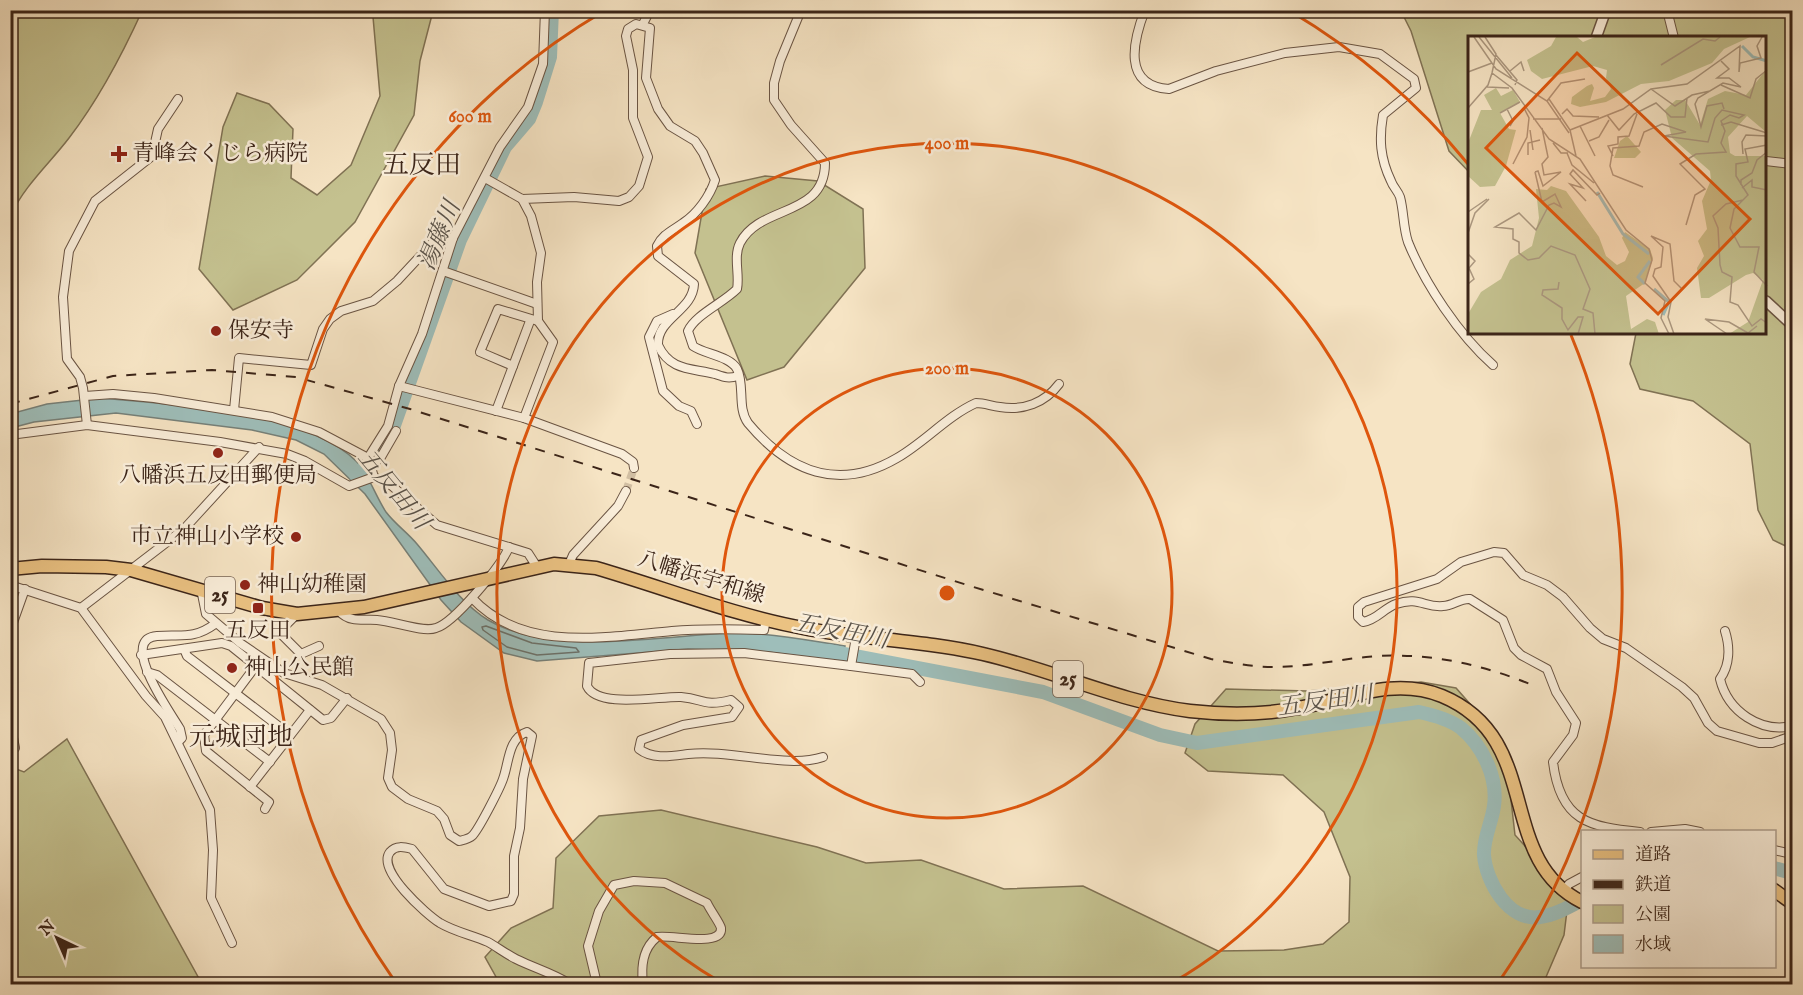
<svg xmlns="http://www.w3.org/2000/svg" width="1803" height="995" viewBox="0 0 1803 995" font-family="'IM FELL English','Noto Serif JP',serif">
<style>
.green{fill:#c4c18f;stroke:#807254;stroke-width:1.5}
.water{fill:#9ebeba;stroke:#768079;stroke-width:1.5}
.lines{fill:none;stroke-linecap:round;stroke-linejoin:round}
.shore{stroke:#6c7169;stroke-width:1.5}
.river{stroke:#9ebeba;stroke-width:14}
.minor-tunnel{stroke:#d1bea2;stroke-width:8;stroke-dasharray:8 4;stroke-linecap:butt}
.minor-casing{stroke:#6a5443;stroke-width:10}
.tertiary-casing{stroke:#6a5443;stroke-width:12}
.primary-casing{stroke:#3b2418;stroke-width:15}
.minor{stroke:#f9edd9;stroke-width:8}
.tertiary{stroke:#f9edd9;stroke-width:9}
.primary{stroke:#ebc282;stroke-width:12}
.rail{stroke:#3b2418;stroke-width:2;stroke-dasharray:10 10;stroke-linecap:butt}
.ring{fill:none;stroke:#df560d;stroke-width:3}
.poi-dot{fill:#8f2418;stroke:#f9edd9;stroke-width:2}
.labels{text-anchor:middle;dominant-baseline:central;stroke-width:5;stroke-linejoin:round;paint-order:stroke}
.shield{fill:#f9edd9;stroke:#746052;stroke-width:1.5}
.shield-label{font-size:21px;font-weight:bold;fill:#3b2418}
.poi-label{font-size:22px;fill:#3b2418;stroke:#f9edd9;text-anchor:start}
.street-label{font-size:22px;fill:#3b2418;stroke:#f9edd9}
.water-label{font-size:24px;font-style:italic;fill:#595249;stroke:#f9edd9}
.quarter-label{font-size:26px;fill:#3b2418;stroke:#f9edd9}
.inset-river{fill:none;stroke:#9ebeba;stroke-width:3}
.inset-road{fill:none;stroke:#ab977f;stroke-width:1.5}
.view{fill:#df560d;fill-opacity:0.15;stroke:#df560d;stroke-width:3}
.inset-edge{fill:none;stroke:#3b2418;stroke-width:3}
.centre{fill:#df560d;stroke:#f9edd9;stroke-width:3}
.ring-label{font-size:18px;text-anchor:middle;font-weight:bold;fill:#df560d;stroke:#f9edd9;stroke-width:5;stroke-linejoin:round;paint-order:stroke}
</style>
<rect width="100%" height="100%" fill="#f6e4c4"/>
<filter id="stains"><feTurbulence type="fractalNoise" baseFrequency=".00333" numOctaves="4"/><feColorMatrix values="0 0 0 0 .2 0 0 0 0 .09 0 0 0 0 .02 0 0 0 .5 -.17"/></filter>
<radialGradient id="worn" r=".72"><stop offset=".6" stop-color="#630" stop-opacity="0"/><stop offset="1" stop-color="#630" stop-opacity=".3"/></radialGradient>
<g class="green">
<path d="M11 10 142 11C122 55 99 99 69 138 50 163 24 186 11 215Z"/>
<polygon points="365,11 433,11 420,61 414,115 355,222 297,280 233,310 199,269 223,127 237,93 269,104 293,129 291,178 317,195 351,165 380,96 373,17"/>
<polygon points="1401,11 1792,11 1792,549 1773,540 1758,510 1750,444 1693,401 1640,389 1630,364 1636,333 1766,333 1766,38 1470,38 1470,173 1449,151 1411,31"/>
<polygon points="765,176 818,181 863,209 865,268 784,367 747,380 695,253 706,189"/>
<polygon points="1421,682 1456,688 1485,721 1508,774 1515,835 1569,894 1564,935 1543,984 500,984 485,957 511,928 553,908 556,858 599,816 661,810 817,847 866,863 921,860 1004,889 1083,886 1218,951 1284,950 1323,944 1349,922 1350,877 1324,812 1283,775 1208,771 1185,753 1195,724 1226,689 1307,691"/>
<polygon points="67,739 202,984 11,984 11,767 24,772"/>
</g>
<path class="water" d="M101 398C169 405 307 411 356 461 368 473 376 497 386 512 395 524 408 533 417 544 439 570 459 602 488 620 555 660 667 633 742 633 777 634 811 641 845 646L843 662 768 652 688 649 537 661 504 653 461 622 441 600 365 494 324 454 296 440 252 430 116 413 34 422 11 428 10 414 47 404Z"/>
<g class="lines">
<polygon class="shore" points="486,626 532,643 576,648 579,652 537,655 507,647 483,630 482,627"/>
<g class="river">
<polyline points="356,475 378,454 392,431 460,240 505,147 529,119 536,102 550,57 552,10"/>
<path d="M828 651 1043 692 1160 735 1197 743 1419 712C1433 715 1449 719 1461 728 1483 746 1498 778 1494 806 1492 822 1483 839 1484 855 1486 881 1508 922 1540 917 1555 915 1569 907 1582 900"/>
<polyline points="1774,868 1792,873"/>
</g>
<polyline class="minor-tunnel" points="626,491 634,468"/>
<g class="minor-casing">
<g id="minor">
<path d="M801 10 780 61 774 83V100L791 125 825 163C825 218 760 204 740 243 733 257 740 275 737 289 723 303 695 315 688 331L693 346C704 354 730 356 737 369 745 385 737 408 748 423 789 472 839 492 897 458 925 442 947 416 976 403 985 403 991 406 1000 407 1023 411 1045 403 1059 384"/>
<path d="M1145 10C1133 41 1122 86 1169 89L1216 71 1285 53 1339 47 1380 54 1414 79 1416 88 1383 115C1379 139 1380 158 1391 181 1393 187 1398 191 1400 197 1404 212 1403 227 1408 242 1425 284 1459 335 1493 365"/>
<polyline points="1667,10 1674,38"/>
<polyline points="643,24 650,10"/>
<polyline points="1766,161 1792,164"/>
<path d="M485 178 522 199 574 197 619 201 629 197 639 186 648 157 633 118V70L626 36 628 29 636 24 650 28 646 78 658 109 670 126 695 141 703 153 715 180C710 196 697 214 683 223 672 231 663 234 657 246L658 256 694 284C693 311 657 318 658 345 670 371 691 368 715 374 724 377 728 379 738 376"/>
<polyline points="522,199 531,216 541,253 537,282 538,321 553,342 524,418"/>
<polyline points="443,271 537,304"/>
<polyline points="673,314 657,321 649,337 663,391 679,406 691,411 697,424"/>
<polyline points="513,366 480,352 498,309 538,321"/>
<polyline points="399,386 524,418 622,454 633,462 634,468"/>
<polyline points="85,396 113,394 154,398 272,417 319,432 368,458"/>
<polyline points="234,410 239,358 311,365 323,329 330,319 341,311 373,301 397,281 438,237 453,238"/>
<polyline points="496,411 530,321"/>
<polyline points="87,425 83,388 80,377 67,359 63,297 69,251 95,201 152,156 158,129 178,99"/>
<polyline points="10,435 87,425 220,442 287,454 305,461 349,486 374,477"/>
<polyline points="370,468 381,457 396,431"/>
<polyline points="569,564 573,555 618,506 626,491"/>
<polyline points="537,567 528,553 437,525 392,486 374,477 368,458 388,426 399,386 422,334 453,238 500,147 528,107 543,64 545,10"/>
<polyline points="10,585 81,608 146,696 165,717 210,810 213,850 211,898 232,943"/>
<path d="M201 589 206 614 240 643 284 673 322 685 381 719 390 733 392 750 388 778 392 787 408 799 437 811 444 819 450 835 459 841C463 840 469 839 472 836 478 831 500 788 503 779 509 763 508 738 527 732L532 736 523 779 520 828 514 856V894L511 901 489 906 444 889 412 849C404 847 396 845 390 852 376 870 426 914 440 923 455 932 472 935 488 942 497 947 506 954 516 959 534 968 553 973 570 984"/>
<path d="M472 598C523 653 605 637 672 631 703 628 733 629 764 630L766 619"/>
<polyline points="81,608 184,529 259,447"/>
<path d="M339 611C350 623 363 619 377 620 393 621 423 633 436 628 454 623 502 565 509 547"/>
<polyline points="297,614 279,632 301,654 319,646"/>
<polyline points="10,631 25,589"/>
<path d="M1725 631C1730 647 1730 665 1720 679 1728 712 1761 733 1792 726"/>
<polyline points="184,649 187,656 290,735"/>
<polyline points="141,655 222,643 231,646 323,720 331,718 347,698"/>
<polyline points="851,666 912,674 920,682"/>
<polyline points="255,667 204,735 206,751 269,802 265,809"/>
<polyline points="147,672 157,675 270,762"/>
<polyline points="10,722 15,748"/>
<path d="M178 742 182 738 180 729C172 715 117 639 157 636 181 634 193 640 215 624"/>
<path d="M823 757C787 769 731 749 688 754 672 756 653 760 639 749L641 740 683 725 732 717 739 707 731 700C703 707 705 699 681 697 659 696 598 709 587 686L589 663 670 654 744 653 851 666 856 637"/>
<polyline points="250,787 310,710"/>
<path d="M1640 832C1589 827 1560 821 1553 762L1573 735 1576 723 1556 692 1547 669 1521 655 1514 648 1503 620 1470 599C1460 598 1453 606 1443 606 1425 608 1419 596 1396 604 1384 608 1377 620 1363 622L1358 617V607L1364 602 1437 579 1461 562 1494 552 1504 553 1523 575 1547 585 1563 597 1590 628 1603 639 1626 648 1682 687 1694 698 1708 723 1717 731 1759 743H1772L1792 736"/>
<polyline points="1651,832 1685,829 1700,832"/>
<polyline points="1774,850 1792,854"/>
<polyline points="1563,891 1569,884 1582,877"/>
<path d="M597 984 588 946 599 911 614 885 634 881 665 883 707 903C710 910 720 923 721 928 723 948 671 934 657 937 642 949 641 967 643 984"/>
</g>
</g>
<g class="tertiary-casing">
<g id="tertiary">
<polyline points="1596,38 1606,10"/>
<polyline points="1766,301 1792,325"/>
</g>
</g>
<g class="primary-casing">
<g id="primary">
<path d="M10 569 42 566 106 567 131 570 262 608 297 614 364 607 554 564 596 568C665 588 733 615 803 628 863 640 924 640 983 654 1053 670 1119 702 1190 711 1226 715 1263 715 1298 708 1345 700 1393 676 1442 696 1545 739 1494 858 1582 902"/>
<polyline points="1774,890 1792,903"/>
</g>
</g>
<use href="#minor" class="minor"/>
<use href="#tertiary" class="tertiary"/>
<use href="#primary" class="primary"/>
<path class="rail" d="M10 404 113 376 212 370 296 377 410 409 967 585 1211 659C1232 663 1253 667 1274 667 1305 667 1336 660 1366 657 1425 651 1483 664 1537 687"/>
</g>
<g class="ring">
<circle cx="947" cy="593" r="225"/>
<path d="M722 983A450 450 0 1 1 1172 983"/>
<path d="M394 980A675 675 0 0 1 604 11M1290 11A675 675 0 0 1 1468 164M1571 335A675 675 0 0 1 1500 980"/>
</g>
<g class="poi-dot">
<path d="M116 145h6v6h6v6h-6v6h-6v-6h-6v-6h6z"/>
<circle cx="216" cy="331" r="6"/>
<circle cx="218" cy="453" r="6"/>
<circle cx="296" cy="537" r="6"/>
<circle cx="245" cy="585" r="6"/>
<rect x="252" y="602" width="12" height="12" rx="3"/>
<circle cx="232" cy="668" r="6"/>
</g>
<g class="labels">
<g class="shield">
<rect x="205" y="577" width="30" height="36" rx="4.5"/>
<rect x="1053" y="661" width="30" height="36" rx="4.5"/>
</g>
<g class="shield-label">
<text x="220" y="595">25</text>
<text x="1068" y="679">25</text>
</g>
<g class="poi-label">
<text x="132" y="154">青峰会くじら病院</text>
<text x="228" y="331">保安寺</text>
<text x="218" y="476" text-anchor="middle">八幡浜五反田郵便局</text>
<text x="284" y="537" text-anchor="end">市立神山小学校</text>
<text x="257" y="585">神山幼稚園</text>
<text x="258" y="631" text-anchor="middle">五反田</text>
<text x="244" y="668">神山公民館</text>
</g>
<g class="street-label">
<text transform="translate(701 578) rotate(17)">八幡浜宇和線</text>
</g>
<g class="water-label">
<text transform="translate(440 236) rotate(-67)">湯藤川</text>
<text transform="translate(393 490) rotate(50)">五反田川</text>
<text transform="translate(841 632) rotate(11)">五反田川</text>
<text transform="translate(1325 702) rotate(-8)">五反田川</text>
</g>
<g class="quarter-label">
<text x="422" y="165">五反田</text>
<text x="241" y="737">元城団地</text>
</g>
</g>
<g transform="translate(1468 36)">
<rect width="298" height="298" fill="#f6e4c4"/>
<path d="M88 1H109L115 6 127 1H282L256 13 244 27 201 45 173 48 138 66 112 71 103 68 104 61 119 50 124 48 126 52 122 65 137 61 143 53 138 42 139 34 125 30 74 43 63 35 59 24 83 10ZM298 34V96L279 80 260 101 262 117 267 120H298V298H261L280 286 295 244 285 237 278 239 241 262H233L229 232 236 220 230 205 239 193 234 165 243 144 242 135 204 102 197 74 208 64H217L232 89 240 63 257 55 278 59ZM28 52 33 60 45 54 52 66 32 77 41 93 48 94 38 130 27 150 12 151 0 140V107L13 74H24L16 59ZM159 100 173 116 167 122H146L152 105ZM83 150 98 155 131 201 138 220 149 229 157 225 161 216 154 202 157 196 182 213 185 222 177 247 158 260 163 293 179 283 187 286 191 298H0V278L13 256 33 243 42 224 64 210 71 182 68 153 79 154Z" fill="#c4c18f"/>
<path class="inset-river" d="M274 10 285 21 299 25M129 156 155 198 181 218M177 248 170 241 182 225M186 253 201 266 195 279"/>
<path class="inset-road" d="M6 1 28 33 79 65 101 97M11 1 44 42M28 19 49 44 47 49M253 25 261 33 249 42H261L273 51 255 47 230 62 227 68 233 91 239 70 254 67 256 73M193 29 235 3 247 5 252 1M42 35 53 26 56 35M0 36 24 27M24 37 44 52 81 103 112 123 158 194 181 213 184 224 177 247 197 265 193 282 201 298M253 49 282 62 288 43 299 34M19 51 41 52M183 53 207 70 224 59 242 55M81 63 102 94M79 65 93 47 117 43M0 72 20 49 24 37 28 18 17 1M39 73 45 85 42 90M32 77 52 66M94 78 99 73 105 80 131 81M139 79 151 94 166 78 188 67 203 81H217L219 62M65 83H93M253 89 263 86 299 97M112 90 127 120M62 94 65 114M121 105 131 101 141 84M85 107 93 117H100M299 109 277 113 280 126 268 128V140L280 159 266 173 262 192 272 211H291L286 236 299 250M99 117 104 129 126 147M275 118 274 106 278 99 299 100M60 119V107L72 104M108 120 102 94 155 73 183 53 219 48 272 10 271 36 272 27 293 22 289 10 294 1M145 120 140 110 150 108V101L161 100 169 78M45 128 59 101 61 82 56 72M67 136 74 166 87 158 93 171 86 167 81 169 68 194 51 177 27 191 45 193V203L51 206V217L60 224 71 222 83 210 107 219 122 253 115 273 125 277 127 298M67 136 70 135 75 150 93 136 76 139 74 128 80 121 74 92M273 149V144L284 137 289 124 299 116M175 151 145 139 142 130 145 112 171 110 176 96 194 88 218 96 196 100 240 106 247 82 254 74 276 79 271 82 262 79 253 85 257 95 253 107 258 116 228 118 212 128 237 153 227 159 218 189M274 152 284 144V151L299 154M275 164 258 168 245 180 250 192 252 229 254 236 264 241 262 266 270 269 284 290 293 283 299 287M118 165 102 148 115 152 102 138 105 134 129 159 132 157M0 176 19 163M0 197 7 177 21 163M0 218 7 225 1 232 6 243 0 248M91 246 90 253 75 254 74 259 94 272V283L100 294 110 281H115L110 298M206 298 200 281 203 266 185 240 187 233 193 231 195 211 183 200 202 208 206 245 214 253M259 298 237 283 261 286 280 297 289 290"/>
<path class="view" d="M109 17 282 183 190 278 18 112Z"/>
<rect width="298" height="298" class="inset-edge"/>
</g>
<circle cx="947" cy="593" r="9" class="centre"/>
<g class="ring-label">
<text x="470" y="122">600 m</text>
<text x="947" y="149">400 m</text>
<text x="947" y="374">200 m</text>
</g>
<rect width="1803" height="995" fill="none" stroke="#f6e4c4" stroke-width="36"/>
<rect x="12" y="12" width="1779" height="971" fill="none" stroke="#3b2418" stroke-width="3"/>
<rect x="18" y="18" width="1767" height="959" fill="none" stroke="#3b2418" stroke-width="1.5"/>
<rect x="1581" y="830" width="195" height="138" fill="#f9edd9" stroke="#ad9d8c" stroke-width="1.5"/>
<rect x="1593" y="850" width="30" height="9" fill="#ebc282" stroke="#ad9d8c" stroke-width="1.5"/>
<text x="1635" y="860" font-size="18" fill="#3b2418">道路</text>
<rect x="1593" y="880" width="30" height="9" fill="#3b2418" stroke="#ad9d8c" stroke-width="1.5"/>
<text x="1635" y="890" font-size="18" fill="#3b2418">鉄道</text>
<rect x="1593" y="905" width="30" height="18" fill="#c4c18f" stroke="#ad9d8c" stroke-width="1.5"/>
<text x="1635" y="920" font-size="18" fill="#3b2418">公園</text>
<rect x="1593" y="935" width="30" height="18" fill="#9ebeba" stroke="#ad9d8c" stroke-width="1.5"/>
<text x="1635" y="950" font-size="18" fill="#3b2418">水域</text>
<g transform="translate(57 938) rotate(316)" stroke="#f9edd9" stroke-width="4.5" paint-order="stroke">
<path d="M0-4.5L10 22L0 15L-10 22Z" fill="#3b2418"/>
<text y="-9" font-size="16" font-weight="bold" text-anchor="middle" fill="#3b2418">N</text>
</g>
<rect width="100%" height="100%" filter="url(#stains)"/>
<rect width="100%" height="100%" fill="url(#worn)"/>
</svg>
